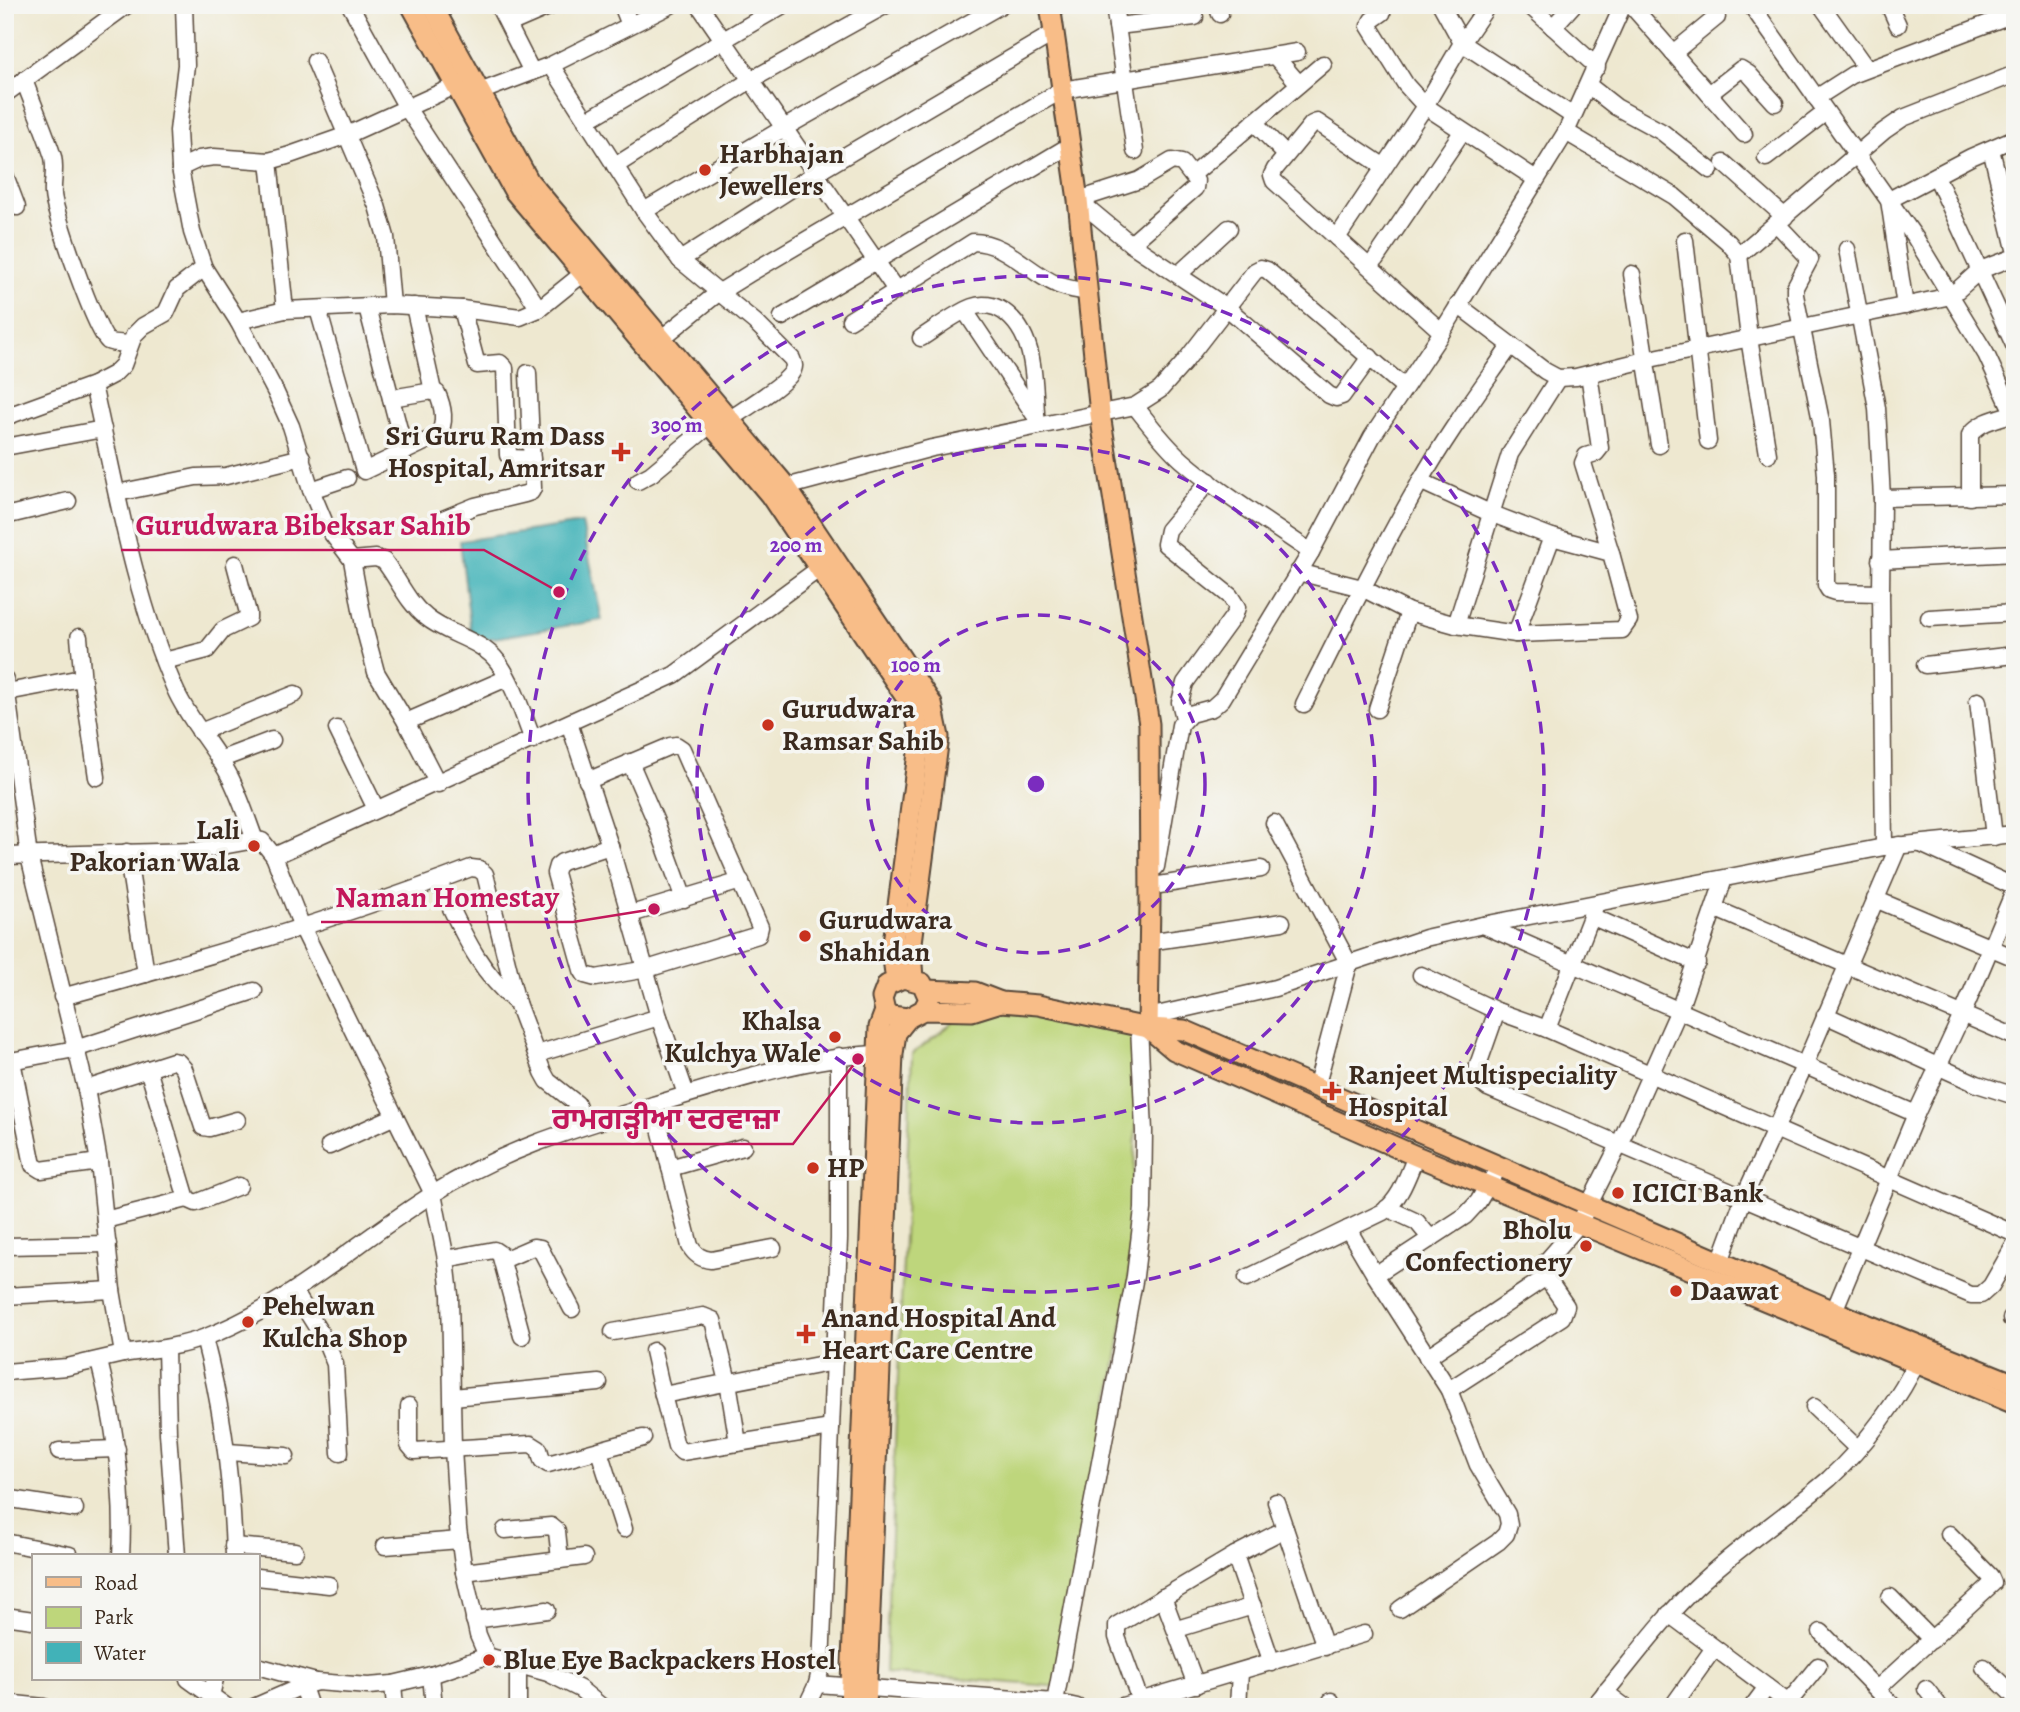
<svg xmlns="http://www.w3.org/2000/svg" width="2020" height="1712" viewBox="0 0 2020 1712" font-family="Alegreya,'Noto Sans Gurmukhi',serif">
<style>
.green{fill:#bed67b;stroke:#7c804c;stroke-width:2}
.water{fill:#41b2b8;stroke:#3e6e6b;stroke-width:2}
.lines{fill:none;stroke-linecap:round;stroke-linejoin:round}
.minor-casing{stroke:#564639;stroke-width:19}
.major-casing{stroke:#564639;stroke-width:23}
.minor{stroke:#fff;stroke-width:16}
.major{stroke:#f8bd88;stroke-width:19}
.ring{fill:none;stroke:#7b2cbf;stroke-width:3.5;stroke-dasharray:12 9}
.poi-dot{fill:#c8321e;stroke:#f6f6f2;stroke-width:2.5}
.labels{text-anchor:middle;dominant-baseline:central;stroke-width:7;stroke-linejoin:round;paint-order:stroke}
.poi-label{font-size:28px;font-weight:bold;fill:#3b2a1e;stroke:#f6f6f2;text-anchor:start}
.centre{fill:#7b2cbf;stroke:#f6f6f2;stroke-width:3.5}
.ring-label{font-size:21px;text-anchor:middle;font-weight:bold;fill:#7b2cbf;stroke:#f6f6f2;stroke-width:7;stroke-linejoin:round;paint-order:stroke}
.leader{fill:none;stroke:#c2185b;stroke-width:2.5}
.callout-dot{fill:#c2185b;stroke:#f6f6f2;stroke-width:2.5}
.callout-label{font-size:30px;text-anchor:middle;font-weight:bold;fill:#c2185b;stroke:#f6f6f2;stroke-width:7;stroke-linejoin:round;paint-order:stroke}
</style>
<rect width="100%" height="100%" fill="#f6f6f2"/>
<filter id="ink" filterUnits="userSpaceOnUse"><feTurbulence type="fractalNoise" baseFrequency=".0143" numOctaves="2"/><feDisplacementMap in="SourceGraphic" scale="14" xChannelSelector="R" yChannelSelector="G"/><feConvolveMatrix kernelMatrix="1 2 1 2 8 2 1 2 1" color-interpolation-filters="sRGB"/></filter>
<filter id="wash" filterUnits="userSpaceOnUse"><feTurbulence type="fractalNoise" baseFrequency=".00686" numOctaves="4" result="noise"/><feDisplacementMap in="SourceGraphic" scale="28" xChannelSelector="R" yChannelSelector="G"/><feGaussianBlur stdDeviation="1.57" result="paint"/><feColorMatrix in="noise" values="0 0 0 0 0 0 0 0 0 0 0 0 0 0 0 0 0 1.4 0 .05"/><feComposite in="paint" operator="in"/></filter>
<g filter="url(#wash)">
<rect width="100%" height="100%" fill="#eee8d0"/>
<polygon class="green" points="1034,1004 1140,1038 1129,1286 1062,1687 885,1673 912,1054 970,1010"/>
<polygon class="water" points="582,523 602,620 482,640 471,633 460,541"/>
</g>
<g filter="url(#ink)">
<g class="lines">
<g class="minor-casing">
<g id="minor">
<polyline points="350,5 407,108 539,309"/>
<polyline points="498,5 532,72"/>
<polyline points="622,5 630,25"/>
<polyline points="699,5 896,290"/>
<polyline points="1114,5 1135,151"/>
<polyline points="1217,5 1220,14"/>
<polyline points="1380,5 1382,13 1372,20 1369,26 1406,85 1425,106 1536,179"/>
<polyline points="1441,5 1462,43 1425,106 1337,238 1442,332"/>
<polyline points="1488,5 1462,43 1573,116"/>
<polyline points="1529,5 1597,67"/>
<polyline points="1631,5 1744,134"/>
<polyline points="1751,5 1916,239 1986,354 2015,417"/>
<polyline points="1821,5 1866,68"/>
<polyline points="1889,5 1898,25"/>
<polyline points="509,24 553,5"/>
<polyline points="1117,26 1195,17"/>
<polyline points="1553,27 1573,5"/>
<polyline points="1673,53 1717,17"/>
<polyline points="1274,55 1299,84"/>
<polyline points="315,61 377,206 386,237 392,305"/>
<path d="M551 65 644 211 680 260 755 322 792 359C794 365 795 365 793 370 788 383 743 410 730 419"/>
<path d="M24 80C33 105 45 131 53 157 56 170 52 181 53 194 54 212 96 332 108 341 114 344 124 343 130 344"/>
<polyline points="1588,85 1616,107 1662,132 1710,170"/>
<polyline points="5,94 127,5"/>
<polyline points="1709,94 1741,69 1749,74 1775,103"/>
<polyline points="469,96 551,65 671,5"/>
<polyline points="1816,98 1852,75 2008,16"/>
<polyline points="586,121 783,5"/>
<polyline points="1254,122 1286,155"/>
<polyline points="1566,132 1674,196 1728,242 1739,255 1749,338 1768,454"/>
<polyline points="1991,149 2015,249"/>
<polyline points="1766,158 1826,112"/>
<polyline points="269,161 285,310"/>
<polyline points="1724,163 1785,217"/>
<polyline points="615,166 751,80 886,5"/>
<polyline points="180,168 199,159 214,157 269,161 287,156 347,135 455,86"/>
<polyline points="5,175 17,207"/>
<polyline points="1192,175 1323,64"/>
<polyline points="1936,176 2015,347"/>
<polyline points="1078,200 1131,244 1226,307 1329,395 1336,398 1342,396 1370,357"/>
<polyline points="1078,200 1140,180 1172,161 1182,163 1196,181 1195,188 1131,244"/>
<polyline points="644,211 784,128 1001,5"/>
<polyline points="1777,224 1810,259 1795,287 1795,295 1821,421 1826,475 1826,585 1829,590 1835,592 1881,593 1884,847"/>
<polyline points="1337,238 1274,181 1272,175 1275,169 1312,124 1317,122 1383,166"/>
<polyline points="1685,240 1708,441"/>
<polyline points="1847,249 1877,408 1882,498 1881,593"/>
<polyline points="1739,255 1884,131 1903,118 2015,74"/>
<polyline points="680,260 816,173 1054,33"/>
<polyline points="1370,267 1462,132"/>
<polyline points="204,268 238,321 275,391 291,426 311,490 326,526 352,560 365,631 376,672 406,722 438,784"/>
<polyline points="1179,274 1229,228"/>
<polyline points="1632,274 1659,445"/>
<polyline points="1458,305 1545,371 1558,378 1576,377 1645,360 1951,296 1980,270 2015,257"/>
<polyline points="414,306 433,391"/>
<polyline points="1905,306 1889,200 1971,157 2015,138"/>
<polyline points="367,307 405,452"/>
<path d="M318 309 364 471 437 436C447 424 443 406 437 393L433 391 391 398"/>
<polyline points="462,309 477,365 500,363 505,368 508,455 513,458 532,459"/>
<polyline points="965,311 1034,414"/>
<polyline points="782,317 1069,146"/>
<path d="M850 320 973 242C1005 242 1028 272 1056 284 1066 289 1077 290 1088 292"/>
<polyline points="238,321 285,310 392,305 462,309 520,317 539,309 591,267"/>
<polyline points="662,338 718,293 752,272 1062,90 1297,52"/>
<path d="M921 338C937 328 954 314 972 307 982 303 994 305 1003 311 1039 336 1033 387 1037 426"/>
<polyline points="1589,374 1600,448 1596,453 1586,456 1583,463 1611,553"/>
<path d="M93 385C116 486 133 593 175 689 189 721 213 745 229 775 240 796 247 819 255 840"/>
<path d="M1135 406C1150 425 1164 444 1182 460 1221 494 1268 522 1311 552"/>
<polyline points="5,417 93,385 114,374 123,365 134,335 143,326 166,313 177,289 204,268 192,232 180,168 178,131 186,65 184,5"/>
<polyline points="5,447 103,429"/>
<polyline points="638,481 651,474 710,425"/>
<polyline points="1420,481 1490,513 1552,537 1611,553 1629,620 1622,630 1516,634 1456,625"/>
<polyline points="786,487 932,448 1135,406 1160,390 1183,364 1255,271 1261,268 1267,270 1404,387"/>
<polyline points="311,490 347,478"/>
<polyline points="117,493 196,477 226,476 302,457"/>
<path d="M1970 497V435C1980 421 1999 418 2015 413"/>
<polyline points="1882,498 2015,495"/>
<polyline points="5,516 68,501"/>
<polyline points="443,519 475,506 525,494 531,492 533,488 528,373"/>
<path d="M352 560 376 558 384 561C399 580 406 601 426 617 447 635 481 639 498 662 514 684 523 715 533 740"/>
<polyline points="1880,560 2015,553"/>
<polyline points="1298,572 1362,588 1409,612 1456,625 1510,454 1558,378"/>
<polyline points="1929,618 2015,613"/>
<polyline points="1516,634 1552,537"/>
<polyline points="79,637 83,682"/>
<polyline points="164,661 207,650 223,630 248,618 248,613 235,564"/>
<polyline points="1925,665 2015,655"/>
<polyline points="5,679 29,856 86,1089 99,1162 112,1290 123,1354 67,1367 5,1372"/>
<polyline points="7,692 76,679 83,682 97,777"/>
<polyline points="1978,701 1994,837"/>
<path d="M1304 704C1341 630 1378 555 1420 482 1447 434 1480 390 1511 345"/>
<polyline points="1377,709 1409,612"/>
<polyline points="1184,718 1180,702 1185,683 1235,614 1237,607 1230,596 1165,544 1168,530 1209,481"/>
<polyline points="406,722 507,678"/>
<polyline points="569,723 610,846 659,1017 686,1094"/>
<polyline points="337,729 376,809"/>
<polyline points="200,732 295,694"/>
<polyline points="219,760 272,740"/>
<polyline points="630,762 656,822 684,899"/>
<polyline points="587,781 670,746 676,745 682,749 760,927 758,935 647,969 596,978 585,975 582,970 555,873 557,866 562,862 610,846"/>
<polyline points="1274,823 1349,964 1316,1088"/>
<polyline points="1921,844 2015,887"/>
<polyline points="127,852 146,974"/>
<polyline points="5,856 195,851 255,840 262,841 274,856 674,675 820,568"/>
<polyline points="274,856 302,927 433,1194 446,1259 450,1295 453,1449 458,1528 464,1572 478,1635 487,1656"/>
<polyline points="1156,867 1180,725 1190,714 1212,708 1222,699 1311,552 1372,437 1442,332 1566,132 1623,5"/>
<path d="M438 881C461 928 476 969 517 1003"/>
<polyline points="1153,886 1261,869"/>
<polyline points="1875,899 2015,958"/>
<polyline points="1716,909 2015,1037"/>
<polyline points="631,914 741,881"/>
<polyline points="1591,916 1697,963"/>
<polyline points="1483,925 1916,1114"/>
<polyline points="1148,942 1282,922"/>
<polyline points="1421,975 1497,1011 1547,1029 2015,1234"/>
<path d="M62 997C200 960 338 919 471 868L479 869 485 874 517 1003 543 1072 548 1081 577 1104 584 1125"/>
<path d="M1497 1011 1478 1065C1477 1076 1479 1082 1488 1088L1971 1295H1981L1991 1286 2015 1244"/>
<polyline points="1825,1015 1977,1084 2015,1096"/>
<polyline points="1148,1017 1275,988 1425,938 1483,925 1884,847 2015,834"/>
<polyline points="1547,1029 1596,904"/>
<polyline points="537,1054 659,1017"/>
<polyline points="12,1061 33,1165 41,1170 99,1162"/>
<polyline points="5,1062 75,1049 254,991"/>
<polyline points="86,1089 173,1061 178,1062 184,1069 203,1127 209,1128 237,1120"/>
<path d="M654 1105 690 1246C695 1255 701 1259 711 1260L773 1248"/>
<polyline points="329,1146 395,1116"/>
<polyline points="670,1168 743,1147"/>
<polyline points="187,1199 196,1203 239,1186"/>
<polyline points="1387,1208 1417,1222 1431,1239"/>
<polyline points="105,1220 187,1199 148,1069"/>
<polyline points="1348,1229 1375,1275"/>
<polyline points="5,1246 108,1244"/>
<polyline points="446,1259 494,1250 500,1254 522,1336"/>
<polyline points="503,1260 533,1247 540,1248 572,1309"/>
<polyline points="1720,1262 1744,1197 1805,1064 1899,845"/>
<path d="M1247 1278 1383 1212C1401 1198 1407 1177 1416 1156"/>
<polyline points="294,1291 326,1342 335,1364 340,1453"/>
<polyline points="5,1296 112,1290"/>
<polyline points="1834,1311 1916,1114 1963,1013 2015,889"/>
<polyline points="2011,1319 2015,1315"/>
<polyline points="613,1332 703,1316 713,1320 728,1382 738,1443"/>
<path d="M204 1338C223 1410 232 1481 234 1556"/>
<polyline points="166,1348 168,1433 177,1556"/>
<polyline points="653,1351 663,1395"/>
<path d="M123 1354C150 1350 180 1347 206 1337 290 1305 357 1241 433 1194 504 1149 574 1129 653 1105 727 1083 802 1057 879 1054"/>
<polyline points="1427,1357 1546,1277 1544,1264 1579,1224 1619,1145 1679,1010 1724,879"/>
<path d="M99 1361C115 1425 125 1490 121 1556"/>
<polyline points="1449,1390 1562,1317 1566,1306 1546,1277"/>
<polyline points="453,1397 599,1383"/>
<polyline points="409,1406 409,1445 414,1451 531,1444 539,1449 542,1460 548,1464 643,1438"/>
<polyline points="1814,1407 1858,1449"/>
<polyline points="831,1428 682,1452 676,1446 663,1395 834,1362"/>
<polyline points="59,1451 117,1449"/>
<polyline points="599,1451 624,1529"/>
<polyline points="228,1452 286,1456"/>
<polyline points="5,1498 75,1509"/>
<polyline points="1276,1502 1325,1647"/>
<polyline points="505,1530 551,1526 557,1531 560,1560"/>
<polyline points="5,1542 70,1555"/>
<polyline points="233,1546 295,1551"/>
<polyline points="385,1546 460,1540"/>
<polyline points="1235,1555 1285,1529"/>
<polyline points="464,1572 584,1557"/>
<polyline points="257,1577 329,1585"/>
<polyline points="1163,1597 1196,1685"/>
<polyline points="1890,1597 1932,1640"/>
<polyline points="1400,1609 1498,1542 1506,1534 1509,1524 1507,1514 1478,1465 1449,1390 1375,1275 1465,1216 1478,1202 1499,1167"/>
<polyline points="1669,1614 1794,1707"/>
<polyline points="5,1616 33,1620"/>
<polyline points="474,1620 547,1610"/>
<polyline points="1177,1629 1253,1606"/>
<polyline points="1821,1632 1894,1707"/>
<polyline points="518,1663 518,1707"/>
<polyline points="257,1666 316,1682"/>
<polyline points="1984,1667 2015,1697"/>
<polyline points="431,1675 434,1707"/>
<polyline points="300,1678 310,1707"/>
<polyline points="188,1679 227,1707"/>
<polyline points="393,1684 395,1707"/>
<polyline points="817,1684 1055,1702 1077,1707"/>
<polyline points="1878,1688 1993,1583 1990,1576 1949,1534"/>
<polyline points="1926,1689 1940,1707"/>
<polyline points="1605,1692 1625,1707"/>
<polyline points="211,1696 215,1679"/>
<polyline points="1140,1700 1117,1637 1117,1625 1235,1555 1272,1663"/>
<polyline points="1331,1701 1333,1707"/>
<polyline points="1055,1702 1135,1276 1143,1209 1144,1131 1139,1026"/>
<polyline points="5,1703 44,1707"/>
<polyline points="1788,1703 1818,1666"/>
<polyline points="254,1707 302,1686 317,1682 368,1686 393,1684 431,1675 487,1656 548,1673 580,1689 602,1707"/>
<polyline points="806,1707 817,1684 821,1666 839,1239 839,1056"/>
<polyline points="1119,1707 1364,1634"/>
<polyline points="1238,1707 1240,1672"/>
<path d="M1593 1707C1628 1667 1658 1623 1697 1586 1738 1547 1786 1516 1829 1479 1864 1447 1901 1398 1920 1355"/>
<polyline points="1672,1707 1714,1648"/>
<polyline points="1752,1707 1767,1687"/>
</g>
</g>
<g class="major-casing">
<g id="major">
<polyline points="411,5 514,191 770,495 915,711 920,738 892,951 896,981"/>
<polyline points="432,5 529,181 784,484 932,704 939,737 911,950 913,979"/>
<polyline points="1050,5 1078,200 1100,414 1149,724 1150,903 1148,1028"/>
<polyline points="926,990 975,992 1001,1002 1038,1005 1148,1028 1184,1030 1834,1311 2015,1384"/>
<polyline points="923,1010 929,999 922,983 903,978 887,985 882,998 885,1011 891,1016 908,1018 923,1010 972,1011 1001,1002"/>
<polyline points="1148,1028 1174,1050 1416,1156 2015,1404"/>
<polyline points="850,1707 879,1027 885,1011"/>
<polyline points="866,1707 893,1054 896,1033 908,1018"/>
</g>
</g>
<use href="#minor" class="minor"/>
<use href="#major" class="major"/>
</g>
</g>
<g class="ring">
<circle cx="1036" cy="784" r="169"/>
<circle cx="1036" cy="784" r="339"/>
<circle cx="1036" cy="784" r="508"/>
</g>
<g class="poi-dot">
<circle cx="705" cy="170" r="7"/>
<path d="M617.5 441.5h7v7h7v7h-7v7h-7v-7h-7v-7h7z"/>
<circle cx="768" cy="725" r="7"/>
<circle cx="254" cy="846" r="7"/>
<circle cx="805" cy="936" r="7"/>
<circle cx="835" cy="1037" r="7"/>
<path d="M1328.5 1080.5h7v7h7v7h-7v7h-7v-7h-7v-7h7z"/>
<circle cx="813" cy="1168" r="7"/>
<circle cx="1618" cy="1193" r="7"/>
<circle cx="1586" cy="1246" r="7"/>
<circle cx="1676" cy="1291" r="7"/>
<circle cx="248" cy="1322" r="7"/>
<path d="M802.5 1323.5h7v7h7v7h-7v7h-7v-7h-7v-7h7z"/>
<circle cx="489" cy="1660" r="7"/>
</g>
<g class="labels">
<g class="poi-label">
<text x="719" y="154">Harbhajan<tspan x="719" dy="32">Jewellers</tspan></text>
<text x="605" y="436" text-anchor="end">Sri Guru Ram Dass<tspan x="605" dy="32">Hospital, Amritsar</tspan></text>
<text x="782" y="709">Gurudwara<tspan x="782" dy="32">Ramsar Sahib</tspan></text>
<text x="240" y="830" text-anchor="end">Lali<tspan x="240" dy="32">Pakorian Wala</tspan></text>
<text x="819" y="920">Gurudwara<tspan x="819" dy="32">Shahidan</tspan></text>
<text x="821" y="1021" text-anchor="end">Khalsa<tspan x="821" dy="32">Kulchya Wale</tspan></text>
<text x="1348" y="1075">Ranjeet Multispeciality<tspan x="1348" dy="32">Hospital</tspan></text>
<text x="827" y="1168">HP</text>
<text x="1632" y="1193">ICICI Bank</text>
<text x="1572" y="1230" text-anchor="end">Bholu<tspan x="1572" dy="32">Confectionery</tspan></text>
<text x="1690" y="1291">Daawat</text>
<text x="262" y="1306">Pehelwan<tspan x="262" dy="32">Kulcha Shop</tspan></text>
<text x="822" y="1318">Anand Hospital And<tspan x="822" dy="32">Heart Care Centre</tspan></text>
<text x="503" y="1660">Blue Eye Backpackers Hostel</text>
</g>
</g>
<circle cx="1036" cy="784" r="10" class="centre"/>
<g class="ring-label">
<text x="677" y="432">300 m</text>
<text x="796" y="552">200 m</text>
<text x="916" y="672">100 m</text>
</g>
<path class="leader" d="M559 592L484 550H121M654 909L573 922H321M858 1059L793 1144H538"/>
<g class="callout-dot">
<circle cx="559" cy="592" r="7"/>
<circle cx="654" cy="909" r="7"/>
<circle cx="858" cy="1059" r="7"/>
</g>
<g class="callout-label">
<text x="303" y="535">Gurudwara Bibeksar Sahib</text>
<text x="447" y="907">Naman Homestay</text>
<text x="666" y="1129">ਰਾਮਗੜ੍ਹੀਆ ਦਰਵਾਜ਼ਾ</text>
</g>
<rect width="2020" height="1712" fill="none" stroke="#f6f6f2" stroke-width="28"/>
<rect x="32" y="1554" width="228" height="126" fill="#f6f6f2" stroke="#aba49d" stroke-width="2"/>
<rect x="46" y="1577" width="35" height="10" fill="#f8bd88" stroke="#aba49d" stroke-width="2"/>
<text x="94" y="1590" font-size="21" fill="#3b2a1e">Road</text>
<rect x="46" y="1607" width="35" height="21" fill="#bed67b" stroke="#aba49d" stroke-width="2"/>
<text x="94" y="1624" font-size="21" fill="#3b2a1e">Park</text>
<rect x="46" y="1642" width="35" height="21" fill="#41b2b8" stroke="#aba49d" stroke-width="2"/>
<text x="94" y="1660" font-size="21" fill="#3b2a1e">Water</text>
</svg>
